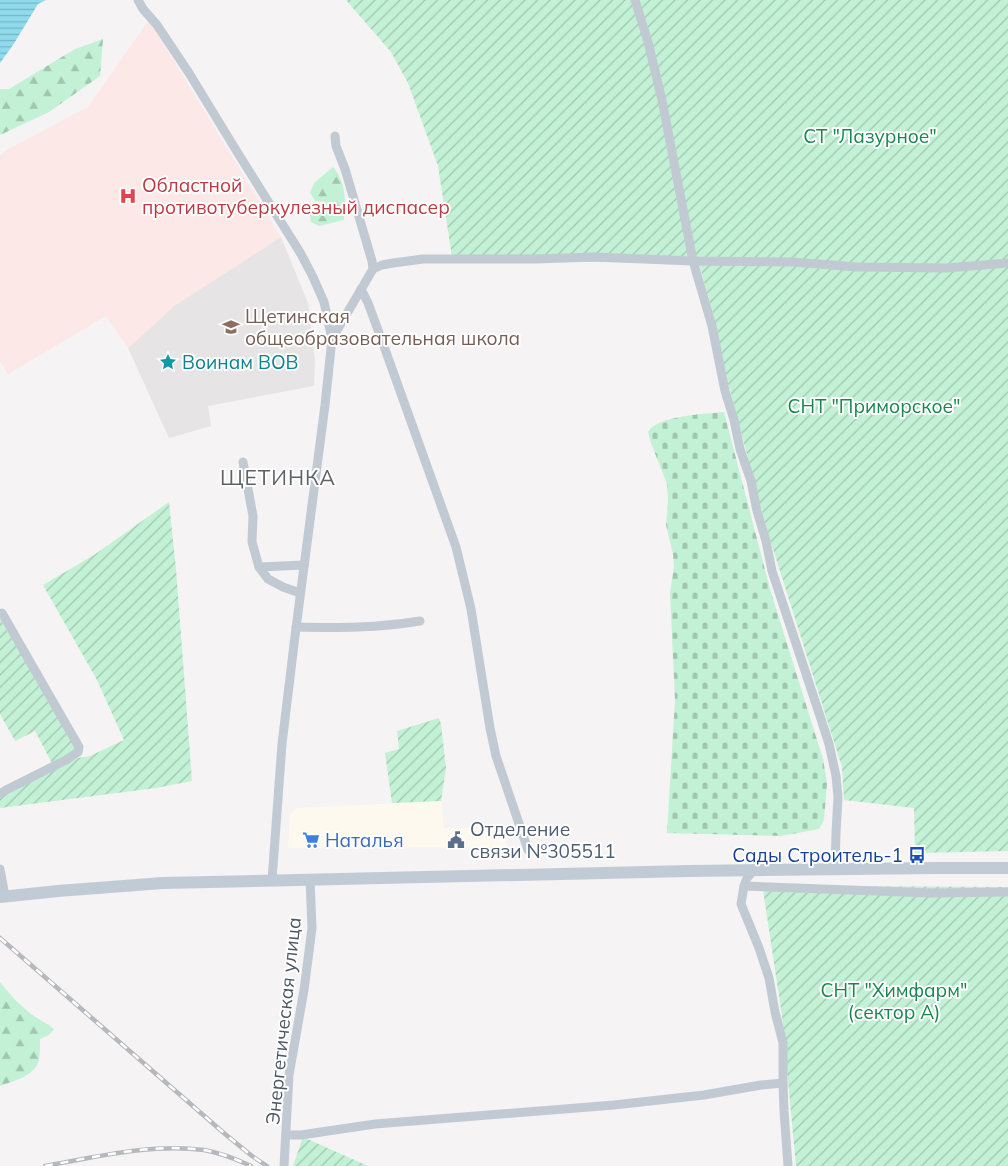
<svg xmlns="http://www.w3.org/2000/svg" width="1008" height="1166" viewBox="0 0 1008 1166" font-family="Mulish,sans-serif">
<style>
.commercial{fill:#fdf9ef}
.education{fill:#e6e4e5}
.medical{fill:#fce8e6}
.forest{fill:url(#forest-firs)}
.cemetery{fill:url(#cemetery-stones)}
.garden{fill:url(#garden-furrows)}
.water{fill:url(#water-rules)}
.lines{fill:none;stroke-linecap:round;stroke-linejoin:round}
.street{stroke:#c1cad2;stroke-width:9}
.secondary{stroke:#c1cbd6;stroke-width:12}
.rail-casing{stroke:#b5b8bd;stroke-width:4.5}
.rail{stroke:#fff;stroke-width:2.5;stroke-dasharray:8;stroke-linecap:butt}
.labels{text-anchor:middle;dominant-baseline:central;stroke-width:4;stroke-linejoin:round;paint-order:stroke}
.park-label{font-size:19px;fill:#17864f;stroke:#fff}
.health-label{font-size:19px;fill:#be3a42;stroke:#fff;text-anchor:start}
.education-label{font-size:19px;fill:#785e54;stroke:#fff;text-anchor:start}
.culture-label{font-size:19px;fill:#0d838f;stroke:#fff;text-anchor:start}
.service-label{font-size:19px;fill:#4e5e75;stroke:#fff;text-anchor:start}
.shop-label{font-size:19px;fill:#366cbe;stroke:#fff;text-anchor:start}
.transit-label{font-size:19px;fill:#164399;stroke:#fff;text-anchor:end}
.street-label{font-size:19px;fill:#4a5661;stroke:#fff}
.quarter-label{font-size:21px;letter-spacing:1px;fill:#5f6368;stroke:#fff}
</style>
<defs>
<pattern id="forest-firs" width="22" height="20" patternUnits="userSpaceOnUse" patternTransform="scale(1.25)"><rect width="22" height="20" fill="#c3f1d5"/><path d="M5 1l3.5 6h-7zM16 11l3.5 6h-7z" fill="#a0c6b0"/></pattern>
<pattern id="cemetery-stones" width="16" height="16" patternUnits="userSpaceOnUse" patternTransform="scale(1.25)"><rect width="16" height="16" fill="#c3f1d5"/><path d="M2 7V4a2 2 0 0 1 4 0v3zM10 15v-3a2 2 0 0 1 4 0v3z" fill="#a0c6b0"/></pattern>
<pattern id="garden-furrows" width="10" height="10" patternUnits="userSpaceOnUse" patternTransform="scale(1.25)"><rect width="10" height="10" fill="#c3f1d5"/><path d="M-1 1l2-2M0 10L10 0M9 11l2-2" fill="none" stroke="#a0c6b0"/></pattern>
<pattern id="water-rules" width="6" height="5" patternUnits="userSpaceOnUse" patternTransform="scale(1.25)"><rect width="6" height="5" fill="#90daee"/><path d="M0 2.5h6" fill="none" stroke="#78b4c4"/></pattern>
</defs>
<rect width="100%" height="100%" fill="#f5f3f3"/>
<polygon class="commercial" points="441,801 444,828 505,826 507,847 288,848 290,815 296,808"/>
<polygon class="education" points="281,237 308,303 315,360 314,386 208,406 211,426 169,438 128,348 174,306"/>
<polygon class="medical" points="149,20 281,237 174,306 128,348 106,316 8,374 0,361 0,156 5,151 88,107"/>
<g class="forest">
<polygon points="103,39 100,76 49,112 0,135 0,89 9,89 75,49"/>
<path d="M333 167C346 182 346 201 344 220L319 226 311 222 310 215 324 207V202L315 201 310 193 314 183Z"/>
<path d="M0 982C11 996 23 1009 37 1018 43 1022 49 1024 54 1029L49 1035 40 1039C40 1046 40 1053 39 1060 35 1076 14 1081 0 1086Z"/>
</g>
<path class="cemetery" d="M724 412 770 589 823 759 827 783 824 820 819 829 781 836 667 833 675 700 670 593 674 566 673 554 666 525 668 502 667 484 651 443 648 432C658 415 706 414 724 412Z"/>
<g class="garden">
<polygon points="346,0 1008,0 1008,851 915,853 914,808 844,800 842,767 767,530 728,383 714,317 699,264 514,260 453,263 438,166 408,83 391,52"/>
<polygon points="169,502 176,569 192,781 156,788 0,808 0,799 9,792 78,758 90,756 124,740 97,680 43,585 94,555"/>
<polygon points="0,619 26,661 76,750 53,765 35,731 15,741 0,714"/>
<polygon points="439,718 441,724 446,768 441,801 392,803 385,753 399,749 397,731"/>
<polygon points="762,883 834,886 1008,887 1008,1166 796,1166 782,1016"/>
<polygon points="303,1137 368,1166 293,1166"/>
</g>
<polygon class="water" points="0,0 46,0 38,4 13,45 0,63"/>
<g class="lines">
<g class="street">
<polyline points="138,0 143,9 157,25 189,73 239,155 301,254 313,277 324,302 332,339 325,405 295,636 282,744 272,880"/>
<polyline points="635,0 648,42 662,100 693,261 712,326 725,391 734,420 740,449 751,481 757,511 766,541 772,571 820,716 829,744 836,776 838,797 836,833 835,870"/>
<polyline points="335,136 336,146 345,169 372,261 373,269"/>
<polyline points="361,289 368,303 381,338 456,547 471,609 490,728 496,756 528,850"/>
<polyline points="332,339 373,269 382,265 393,263 423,259 535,259 594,257 693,261 792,262 857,267 947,268 1008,263"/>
<polyline points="243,462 253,516 252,542 259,567 268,579 283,587 300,593"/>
<polyline points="259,567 304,565"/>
<path d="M296 627C339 628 377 628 420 621"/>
<polyline points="0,794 6,790 66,760 78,752 79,747 2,613"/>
<polyline points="0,869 5,896"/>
<polyline points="753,871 747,878 744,886 741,904 759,948 769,978 775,1012 783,1043 783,1083 784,1111 788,1166"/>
<polyline points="744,886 931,893 1008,892"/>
<polyline points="286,1135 301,1135 375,1124 614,1105 704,1095 761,1085 783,1083"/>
<polyline points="284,1166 289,1075 304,990 312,928 310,879"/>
</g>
<polyline class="secondary" points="0,897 58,891 163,883 689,871 937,868 1008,868"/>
<g class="rail-casing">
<g id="rail">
<polyline points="0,938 225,1134 252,1156 267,1166"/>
<path d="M45 1166C95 1157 153 1143 204 1150 221 1153 236 1159 251 1166"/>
</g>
</g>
<use href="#rail" class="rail"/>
</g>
<defs>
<g id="hospital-bare" transform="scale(1.35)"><path d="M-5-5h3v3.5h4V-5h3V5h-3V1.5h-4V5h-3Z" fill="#e0444e" stroke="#fff" stroke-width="2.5" paint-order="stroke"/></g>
<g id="school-bare" transform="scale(1.35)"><path d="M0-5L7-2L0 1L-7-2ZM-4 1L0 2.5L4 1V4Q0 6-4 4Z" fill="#8d6e63" stroke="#fff" stroke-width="2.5" paint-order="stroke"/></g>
<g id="sight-bare" transform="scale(1.35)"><path d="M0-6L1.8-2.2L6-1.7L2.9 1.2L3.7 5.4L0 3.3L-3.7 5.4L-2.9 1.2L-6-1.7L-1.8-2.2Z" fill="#0f9aa8" stroke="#fff" stroke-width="2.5" paint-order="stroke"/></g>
<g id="supermarket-bare" transform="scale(1.35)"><path d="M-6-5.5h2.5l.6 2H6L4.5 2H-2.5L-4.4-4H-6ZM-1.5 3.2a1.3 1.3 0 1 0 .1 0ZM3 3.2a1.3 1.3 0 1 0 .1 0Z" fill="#3f7fe0" stroke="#fff" stroke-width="2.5" paint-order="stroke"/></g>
<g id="civic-bare" transform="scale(1.35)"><path d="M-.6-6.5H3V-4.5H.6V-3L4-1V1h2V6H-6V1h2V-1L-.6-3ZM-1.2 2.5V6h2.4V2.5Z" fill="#5c6f8a" stroke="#fff" stroke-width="2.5" paint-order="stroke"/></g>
<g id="bus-bare" transform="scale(1.35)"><path d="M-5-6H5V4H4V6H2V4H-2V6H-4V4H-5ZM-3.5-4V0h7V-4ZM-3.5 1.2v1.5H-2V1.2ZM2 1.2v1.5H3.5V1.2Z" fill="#1a4fb4" stroke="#fff" stroke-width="2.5" paint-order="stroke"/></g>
</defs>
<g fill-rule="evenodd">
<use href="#hospital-bare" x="128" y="196"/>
<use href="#school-bare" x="231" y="327"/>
<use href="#sight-bare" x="168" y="362"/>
<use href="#supermarket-bare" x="311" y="840"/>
<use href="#civic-bare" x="456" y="840"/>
<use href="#bus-bare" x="917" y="855"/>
</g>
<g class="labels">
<g class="park-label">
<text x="870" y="136">СТ "Лазурное"</text>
<text x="874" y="406">СНТ "Приморское"</text>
<text x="894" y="990">СНТ "Химфарм"<tspan x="894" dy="22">(сектор А)</tspan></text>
</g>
<g class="health-label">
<text x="142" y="185">Областной<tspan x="142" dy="22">противотуберкулезный диспасер</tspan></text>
</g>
<g class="education-label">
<text x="245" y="316">Щетинская<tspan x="245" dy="22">общеобразовательная школа</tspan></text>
</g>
<g class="culture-label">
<text x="182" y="362">Воинам ВОВ</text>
</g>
<g class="service-label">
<text x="470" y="829">Отделение<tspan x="470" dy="22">связи №305511</tspan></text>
</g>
<g class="shop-label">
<text x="325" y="840">Наталья</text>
</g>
<g class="transit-label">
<text x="903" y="855">Сады Строитель-1</text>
</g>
<g class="street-label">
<text transform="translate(283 1021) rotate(-84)">Энергетическая улица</text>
</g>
<g class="quarter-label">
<text x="278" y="477">ЩЕТИНКА</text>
</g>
</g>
</svg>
